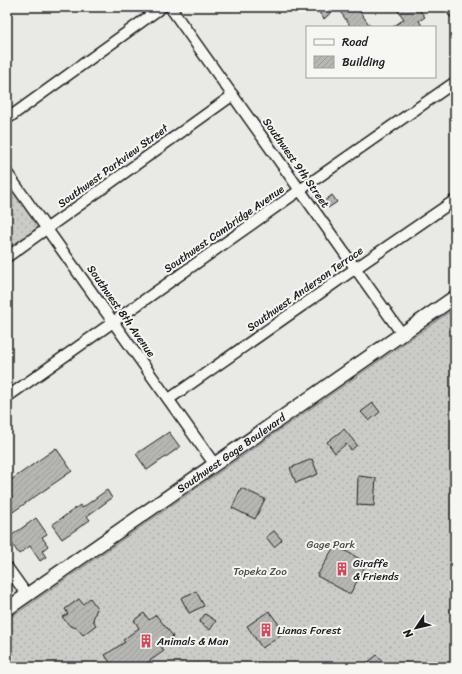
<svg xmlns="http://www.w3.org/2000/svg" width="462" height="674" viewBox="0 0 462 674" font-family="Sriracha,sans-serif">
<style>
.grass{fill:url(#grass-dots);stroke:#747472}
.building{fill:url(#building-hatch);stroke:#1c1c1c}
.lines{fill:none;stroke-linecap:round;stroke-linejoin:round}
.minor-casing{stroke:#1c1c1c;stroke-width:13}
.major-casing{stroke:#1c1c1c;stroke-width:16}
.minor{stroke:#f6f6f2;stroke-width:10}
.major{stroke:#f6f6f2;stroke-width:13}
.labels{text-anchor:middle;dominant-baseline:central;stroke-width:4;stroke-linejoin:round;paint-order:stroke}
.street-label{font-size:11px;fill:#1c1c1c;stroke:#f6f6f2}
.park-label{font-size:11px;fill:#51514f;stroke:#f6f6f2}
.poi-label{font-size:11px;fill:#1c1c1c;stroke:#f6f6f2;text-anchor:start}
</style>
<defs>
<pattern id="grass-dots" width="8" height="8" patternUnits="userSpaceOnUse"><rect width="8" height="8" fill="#cbcbc7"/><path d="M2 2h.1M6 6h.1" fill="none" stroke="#aeaeaa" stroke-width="1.8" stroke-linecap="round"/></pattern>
<pattern id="building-hatch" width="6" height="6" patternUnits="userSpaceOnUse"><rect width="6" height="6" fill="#b6b6b3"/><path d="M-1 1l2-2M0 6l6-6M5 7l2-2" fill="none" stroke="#9c9c99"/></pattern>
</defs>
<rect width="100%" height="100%" fill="#e9e9e5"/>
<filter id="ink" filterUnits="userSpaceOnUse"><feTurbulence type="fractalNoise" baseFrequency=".025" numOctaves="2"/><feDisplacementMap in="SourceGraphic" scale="8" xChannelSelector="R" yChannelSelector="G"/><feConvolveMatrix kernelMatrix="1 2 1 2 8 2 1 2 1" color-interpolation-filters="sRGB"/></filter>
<g filter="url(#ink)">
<g class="grass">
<polygon points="7,182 40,228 7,252"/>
<polygon points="455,308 455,667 7,667 7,620"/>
</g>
<g class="building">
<polygon points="320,7 367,7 360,12 371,27 351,27 337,7 324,19 317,10"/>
<polygon points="395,7 408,7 411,10 414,7 417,7 425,17 419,21 423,27 393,27 404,19"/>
<polygon points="332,195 337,202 328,208 323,202"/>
<polygon points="373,403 380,412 369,421 361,412"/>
<polygon points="344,429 357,445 351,450 346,444 335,453 327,442"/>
<polygon points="169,432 180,447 147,470 136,454"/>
<polygon points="56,448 72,471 7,516 7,483"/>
<polygon points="312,459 318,474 296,483 290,468"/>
<polygon points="358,476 376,478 374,506 357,505"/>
<polygon points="241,488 265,499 255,519 232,508"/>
<polygon points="107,490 112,498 87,516 90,520 62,539 52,525 80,505 82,508"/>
<polygon points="36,518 47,534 42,537 48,546 42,551 46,557 40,561 30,546 19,554 8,538"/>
<polygon points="274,531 282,540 274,547 266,537"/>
<polygon points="335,545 367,563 350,594 317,576"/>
<polygon points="196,591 204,606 189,613 181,598"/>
<polygon points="90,598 97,608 93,620 96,625 83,635 77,628 70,626 62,617 68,614 65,609 79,599 83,604"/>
<polygon points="269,611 285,633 262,648 247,626"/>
<polygon points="144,613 149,620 156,615 173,636 161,646 164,651 141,667 113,667 105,655 125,642 123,640 139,628 134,620"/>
<polygon points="205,614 216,621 210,630 199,622"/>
<polygon points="377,655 387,667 362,667"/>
</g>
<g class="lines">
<g class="minor-casing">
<g id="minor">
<polyline points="170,7 402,334"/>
<polyline points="7,119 162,7"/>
<polyline points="7,173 215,465"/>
<polyline points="7,257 233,95"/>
<polyline points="7,397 300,190 455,82"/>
<polyline points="169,399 356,268 455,200"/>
<polyline points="7,567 27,595"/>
</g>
</g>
<g class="major-casing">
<g id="major">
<polyline points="452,7 455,11"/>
<path id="s1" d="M7 609 455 297"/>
</g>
</g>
<use href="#minor" class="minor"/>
<use href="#major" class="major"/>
</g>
</g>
<defs>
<g id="building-bare" transform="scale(1.08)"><path d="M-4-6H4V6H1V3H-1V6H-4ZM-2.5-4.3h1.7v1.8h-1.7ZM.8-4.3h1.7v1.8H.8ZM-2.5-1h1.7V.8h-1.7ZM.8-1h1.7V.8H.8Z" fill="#d1495b" stroke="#f6f6f2" stroke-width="2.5" paint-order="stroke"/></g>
</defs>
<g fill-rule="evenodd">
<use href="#building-bare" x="342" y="569"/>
<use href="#building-bare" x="266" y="630"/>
<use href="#building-bare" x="146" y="641"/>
</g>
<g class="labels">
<g class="street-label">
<text transform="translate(296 163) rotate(55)">Southwest 9th Street</text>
<text transform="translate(113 166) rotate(-36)">Southwest Parkview Street</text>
<text transform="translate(224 229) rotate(-35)">Southwest Cambridge Avenue</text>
<text transform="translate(305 289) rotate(-35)">Southwest Anderson Terrace</text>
<text transform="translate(121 311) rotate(55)">Southwest 8th Avenue</text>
<text stroke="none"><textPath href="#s1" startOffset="273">Southwest Gage Boulevard</textPath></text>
</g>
<g class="park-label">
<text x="331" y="544">Gage Park</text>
<text x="260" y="571">Topeka Zoo</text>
</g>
<g class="poi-label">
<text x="353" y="563">Giraffe<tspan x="353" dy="13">&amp; Friends</tspan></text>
<text x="277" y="630">Lianas Forest</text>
<text x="157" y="641">Animals &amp; Man</text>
</g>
</g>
<rect width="462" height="674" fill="none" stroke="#f6f6f2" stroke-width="24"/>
<rect x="12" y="12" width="438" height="650" fill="none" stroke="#1c1c1c" stroke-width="1.5" filter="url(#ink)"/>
<rect x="306" y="26" width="130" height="52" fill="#f6f6f2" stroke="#9f9f9c"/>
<rect x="314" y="39" width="20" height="6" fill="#f6f6f2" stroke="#9f9f9c"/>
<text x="342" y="46" font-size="12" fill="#1c1c1c">Road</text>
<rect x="314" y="56" width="20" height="12" fill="url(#building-hatch)" stroke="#9f9f9c"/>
<text x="342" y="66" font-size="12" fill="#1c1c1c">Building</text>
<g transform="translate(416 628) rotate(235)" stroke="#f6f6f2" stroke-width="3" paint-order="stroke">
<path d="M0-3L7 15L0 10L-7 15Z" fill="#1c1c1c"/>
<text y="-6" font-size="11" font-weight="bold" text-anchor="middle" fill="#1c1c1c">N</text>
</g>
</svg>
